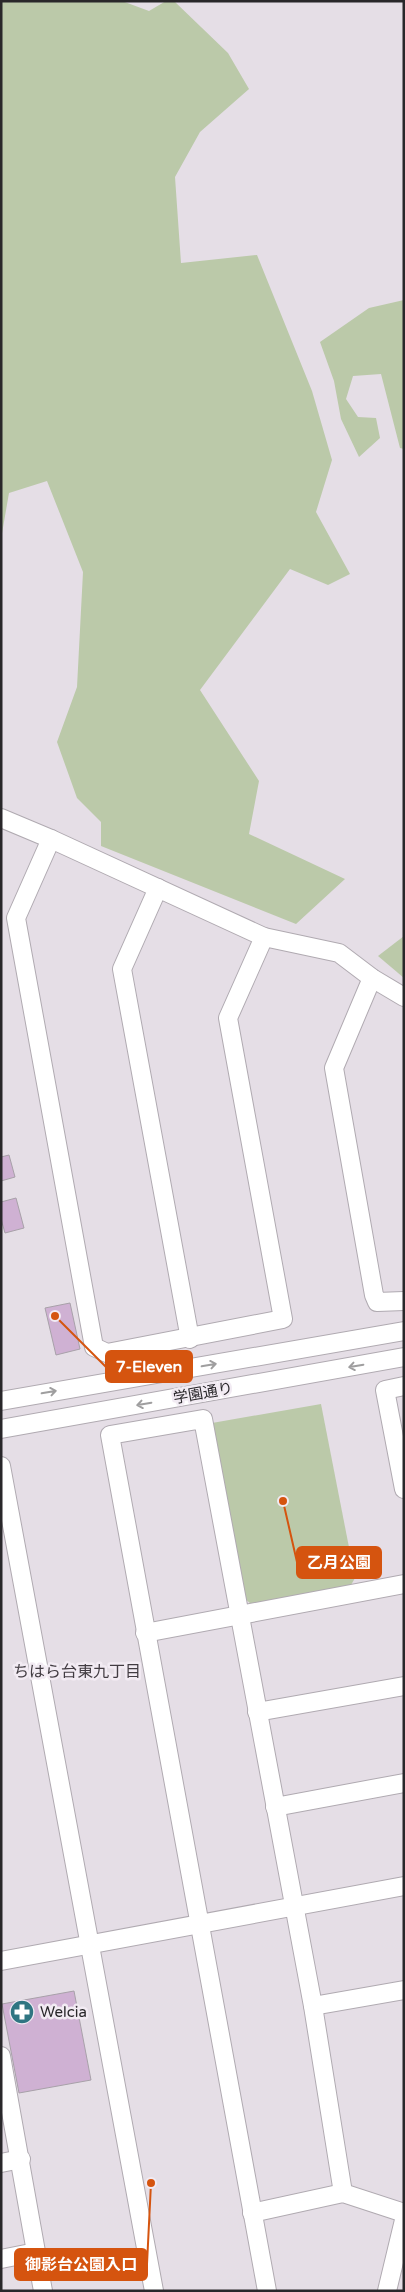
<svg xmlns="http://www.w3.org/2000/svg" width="405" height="2292" viewBox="0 0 405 2292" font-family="'Varela Round','Noto Sans JP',sans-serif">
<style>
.green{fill:#bbc9a9}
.building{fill:#cfb1d3;stroke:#a8a1a9}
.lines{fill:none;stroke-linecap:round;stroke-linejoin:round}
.minor-casing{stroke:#b0aab1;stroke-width:20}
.minor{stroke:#fff;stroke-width:18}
.oneway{stroke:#9f9e9f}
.labels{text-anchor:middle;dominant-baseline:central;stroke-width:5;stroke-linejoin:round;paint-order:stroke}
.street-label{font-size:15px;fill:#29272a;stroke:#f2ebf3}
.poi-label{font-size:15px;fill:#29272a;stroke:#f2ebf3;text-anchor:start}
.neighbourhood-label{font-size:16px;fill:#423c42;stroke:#f2ebf3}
.leader{fill:none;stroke:#d5540f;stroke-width:2}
.callout-dot{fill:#d5540f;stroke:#f2ebf3;stroke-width:2}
.callout{fill:#d5540f;stroke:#d5540f;stroke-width:2}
.callout-label{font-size:16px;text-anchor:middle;font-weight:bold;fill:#fff}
</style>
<rect width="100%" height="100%" fill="#e5dee6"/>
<g class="green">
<polygon points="1,1 122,1 149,11 166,1 174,1 228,53 249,89 200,132 175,177 181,263 257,255 312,391 332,460 316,512 350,574 328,585 290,569 200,690 259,781 249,834 345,879 296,924 101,846 101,822 77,798 57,742 77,687 83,572 47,481 9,493 1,539"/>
<polygon points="404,300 404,449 400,448 381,374 353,376 346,399 358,417 376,418 380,438 359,457 341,419 334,381 320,342 369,308"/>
<polygon points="404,936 404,978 378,956"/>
<polygon points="321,1404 355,1578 351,1585 251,1604 244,1598 212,1423"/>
</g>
<g class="building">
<polygon points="9,1155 15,1177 1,1181 1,1157"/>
<polygon points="16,1198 24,1228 5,1233 1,1219 1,1202"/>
<polygon points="70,1303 80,1349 56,1355 45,1308"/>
<polygon points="74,1991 91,2080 19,2093 2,2004"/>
</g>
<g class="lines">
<g class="minor-casing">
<g id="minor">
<polyline points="1,818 51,839 264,937 339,953 372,978 404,997"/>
<polyline points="51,839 16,918 94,1347 107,1353 283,1319 228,1018 264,937"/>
<polyline points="158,888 122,969 190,1339"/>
<polyline points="372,978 334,1068 374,1295 377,1302 404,1301"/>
<polyline points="404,1386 385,1390 404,1489"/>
<polyline points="1,1401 404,1331"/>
<polyline points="1,1429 404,1357"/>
<polyline points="1,1466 154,2291"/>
<polyline points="145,1633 404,1584"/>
<polyline points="257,1712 404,1686"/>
<polyline points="275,1807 404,1783"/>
<polyline points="1,1961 404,1886"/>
<polyline points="313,2006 404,1990"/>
<polyline points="1,2056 43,2291"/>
<polyline points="1,2163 21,2159"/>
<polyline points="252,2213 343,2193 404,2213"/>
<polyline points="1,2259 36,2252"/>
<polyline points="267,2291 110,1435 203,1419 313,2006 343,2193"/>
<polyline points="387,2291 404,2220"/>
</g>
</g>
<use href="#minor" class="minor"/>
</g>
<defs><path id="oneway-shaft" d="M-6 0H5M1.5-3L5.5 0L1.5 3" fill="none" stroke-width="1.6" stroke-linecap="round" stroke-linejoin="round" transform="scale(1.25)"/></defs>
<g class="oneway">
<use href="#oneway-shaft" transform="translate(209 1365) rotate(-10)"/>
<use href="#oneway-shaft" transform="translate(356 1366) rotate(170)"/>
<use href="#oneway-shaft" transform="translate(49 1392) rotate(-10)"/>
<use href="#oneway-shaft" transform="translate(144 1404) rotate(170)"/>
</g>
<defs>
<g id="pharmacy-disc" transform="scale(1.25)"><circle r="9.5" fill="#2f7582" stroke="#f2ebf3"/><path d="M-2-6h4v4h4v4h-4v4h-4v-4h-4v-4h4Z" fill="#fff"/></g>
</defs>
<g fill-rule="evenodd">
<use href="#pharmacy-disc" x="22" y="2012"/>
</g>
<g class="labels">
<g class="street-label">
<text transform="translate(203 1393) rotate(-10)">学園通り</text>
</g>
<g class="poi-label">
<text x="40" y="2012">Welcia</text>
</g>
<g class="neighbourhood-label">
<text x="77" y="1672">ちはら台東九丁目</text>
</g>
</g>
<path class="leader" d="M55 1316L106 1367M283 1501L297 1562M151 2183L147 2264"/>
<g class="callout-dot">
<circle cx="55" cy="1316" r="5"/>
<circle cx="283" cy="1501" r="5"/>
<circle cx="151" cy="2183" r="5"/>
</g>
<g class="callout">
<rect x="106" y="1351" width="86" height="31" rx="5"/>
<rect x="297" y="1547" width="84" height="31" rx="5"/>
<rect x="15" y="2249" width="132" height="31" rx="5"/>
</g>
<g class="callout-label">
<text x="149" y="1372">7-Eleven</text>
<text x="339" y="1568">乙月公園</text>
<text x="81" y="2270">御影台公園入口</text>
</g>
<rect width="405" height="2292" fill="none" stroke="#29272a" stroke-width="5"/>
</svg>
